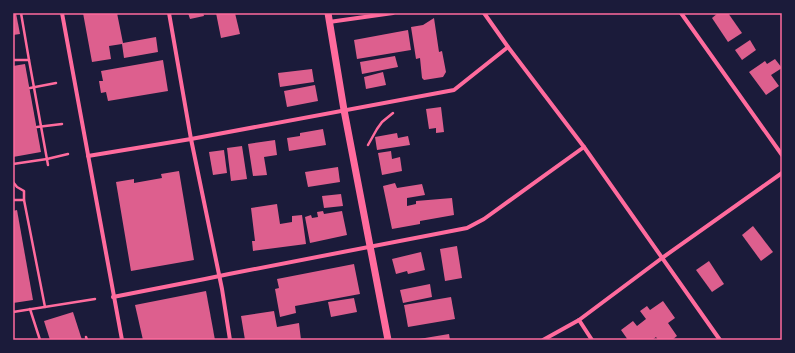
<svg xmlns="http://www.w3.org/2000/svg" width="795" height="353" viewBox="0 0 795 353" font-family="Signika,sans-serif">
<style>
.building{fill:#dd5f8e}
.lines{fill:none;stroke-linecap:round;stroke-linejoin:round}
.path{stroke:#ff6b9d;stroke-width:2.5}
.minor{stroke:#ff6b9d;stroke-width:4}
.tertiary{stroke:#ff6b9d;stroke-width:7}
.neatline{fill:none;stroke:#ff6b9d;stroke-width:1.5}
</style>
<rect width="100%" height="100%" fill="#1b1b3a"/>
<g class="building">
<polygon points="13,13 16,13 20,34 13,35"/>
<polygon points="83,13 117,13 123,43 156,37 158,52 124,58 122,44 109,46 111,59 92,62"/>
<polygon points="188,13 203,13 204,16 190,19"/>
<polygon points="216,13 235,13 240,34 221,38"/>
<polygon points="718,13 728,13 742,33 728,42 712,18"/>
<polygon points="434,18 439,52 442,51 446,72 443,77 424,80 422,78 420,58 416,59 411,27 423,25"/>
<polygon points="408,30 411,50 357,59 354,40"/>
<polygon points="750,40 756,50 742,60 735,50"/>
<polygon points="395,56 398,67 362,74 360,62"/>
<polygon points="775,59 782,68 771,75 779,86 766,95 749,72 765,61 767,64"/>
<polygon points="163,60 168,91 108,101 106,92 101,93 99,81 103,81 101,71"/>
<polygon points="25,64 41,152 13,157 13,66"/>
<polygon points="312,69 314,82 280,87 278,73"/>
<polygon points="383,72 386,85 366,89 364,77"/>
<polygon points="315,85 318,101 287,107 284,91"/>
<polygon points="441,107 444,132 436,133 436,128 429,129 426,109"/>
<polygon points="323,129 326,145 289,151 287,138 300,136 300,133"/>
<polygon points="397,133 398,138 408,136 410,145 377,150 375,137"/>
<polygon points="275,140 277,155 264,157 267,175 253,176 248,144"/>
<polygon points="242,146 247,179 231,181 227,148"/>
<polygon points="224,150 227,173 213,175 209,152"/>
<polygon points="391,151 392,159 400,157 402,171 382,175 378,153"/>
<polygon points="338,167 340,182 308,187 305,172"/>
<polygon points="179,171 194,260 131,271 116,182 134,179 134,183 162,178 161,174"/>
<polygon points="395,183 397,188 422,184 425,195 407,198 407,206 416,204 416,201 452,198 454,215 420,221 420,224 392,229 383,186"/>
<polygon points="341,194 343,206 324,208 322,196"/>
<polygon points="277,204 280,224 292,222 292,216 302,215 306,244 253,251 252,241 255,241 251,208"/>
<polygon points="17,210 33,300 13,303 13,211"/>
<polygon points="323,211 324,214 342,211 347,235 310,243 305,217 311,215 312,218 318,217 317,212"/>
<polygon points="753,226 773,252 761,261 742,235"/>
<polygon points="457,246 462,278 445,281 440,249"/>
<polygon points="421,252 425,270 408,274 407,271 396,274 392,259"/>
<polygon points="709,261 724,284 712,292 696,270"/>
<polygon points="354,264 360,294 295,306 296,313 280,317 275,289 279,288 277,279"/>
<polygon points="430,284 432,297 403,303 400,290"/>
<polygon points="206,291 215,340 143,340 135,305"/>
<polygon points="451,297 455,319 408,327 404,305"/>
<polygon points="354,298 357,312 331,317 328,302"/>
<polygon points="663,301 675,318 668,323 677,336 672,340 658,340 656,337 652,340 628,340 621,330 633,321 637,326 646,319 640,311 647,306 650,310"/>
<polygon points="274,311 277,327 299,323 301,340 245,340 241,316"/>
<polygon points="73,312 82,340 50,340 44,321"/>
<polygon points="449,334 450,340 420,340 419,339"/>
</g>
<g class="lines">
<g class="path">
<polyline points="21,13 29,60 48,165"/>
<polyline points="13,60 29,60"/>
<polyline points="30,88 56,83"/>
<polyline points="37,127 62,124"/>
<polyline points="368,145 377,129 382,122 393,113"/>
<polyline points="13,164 47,159 68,154"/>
<polyline points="13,182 17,187 24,191 24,200 45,307"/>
<polyline points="13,200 24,200"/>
<polyline points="30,309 40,340"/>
<polyline points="13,312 95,299"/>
<polyline points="86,337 87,340"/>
</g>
<g class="minor">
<polyline points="62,13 122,340"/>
<polyline points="169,13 191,139 222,289 230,340"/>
<polyline points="484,13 508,47 584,147 720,340"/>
<polyline points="681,13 782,155"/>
<polyline points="329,22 393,13"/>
<polyline points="88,156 191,139 454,90 508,47"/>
<polyline points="113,297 205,279 229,274 467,228 484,219 584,147"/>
<polyline points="579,320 592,340"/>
<polyline points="543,340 579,320 662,258 782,173"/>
</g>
<polyline class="tertiary" points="328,13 344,110 388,340"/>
</g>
<rect width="795" height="353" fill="none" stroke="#1b1b3a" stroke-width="28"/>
<rect x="14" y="14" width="767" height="325" class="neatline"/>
</svg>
